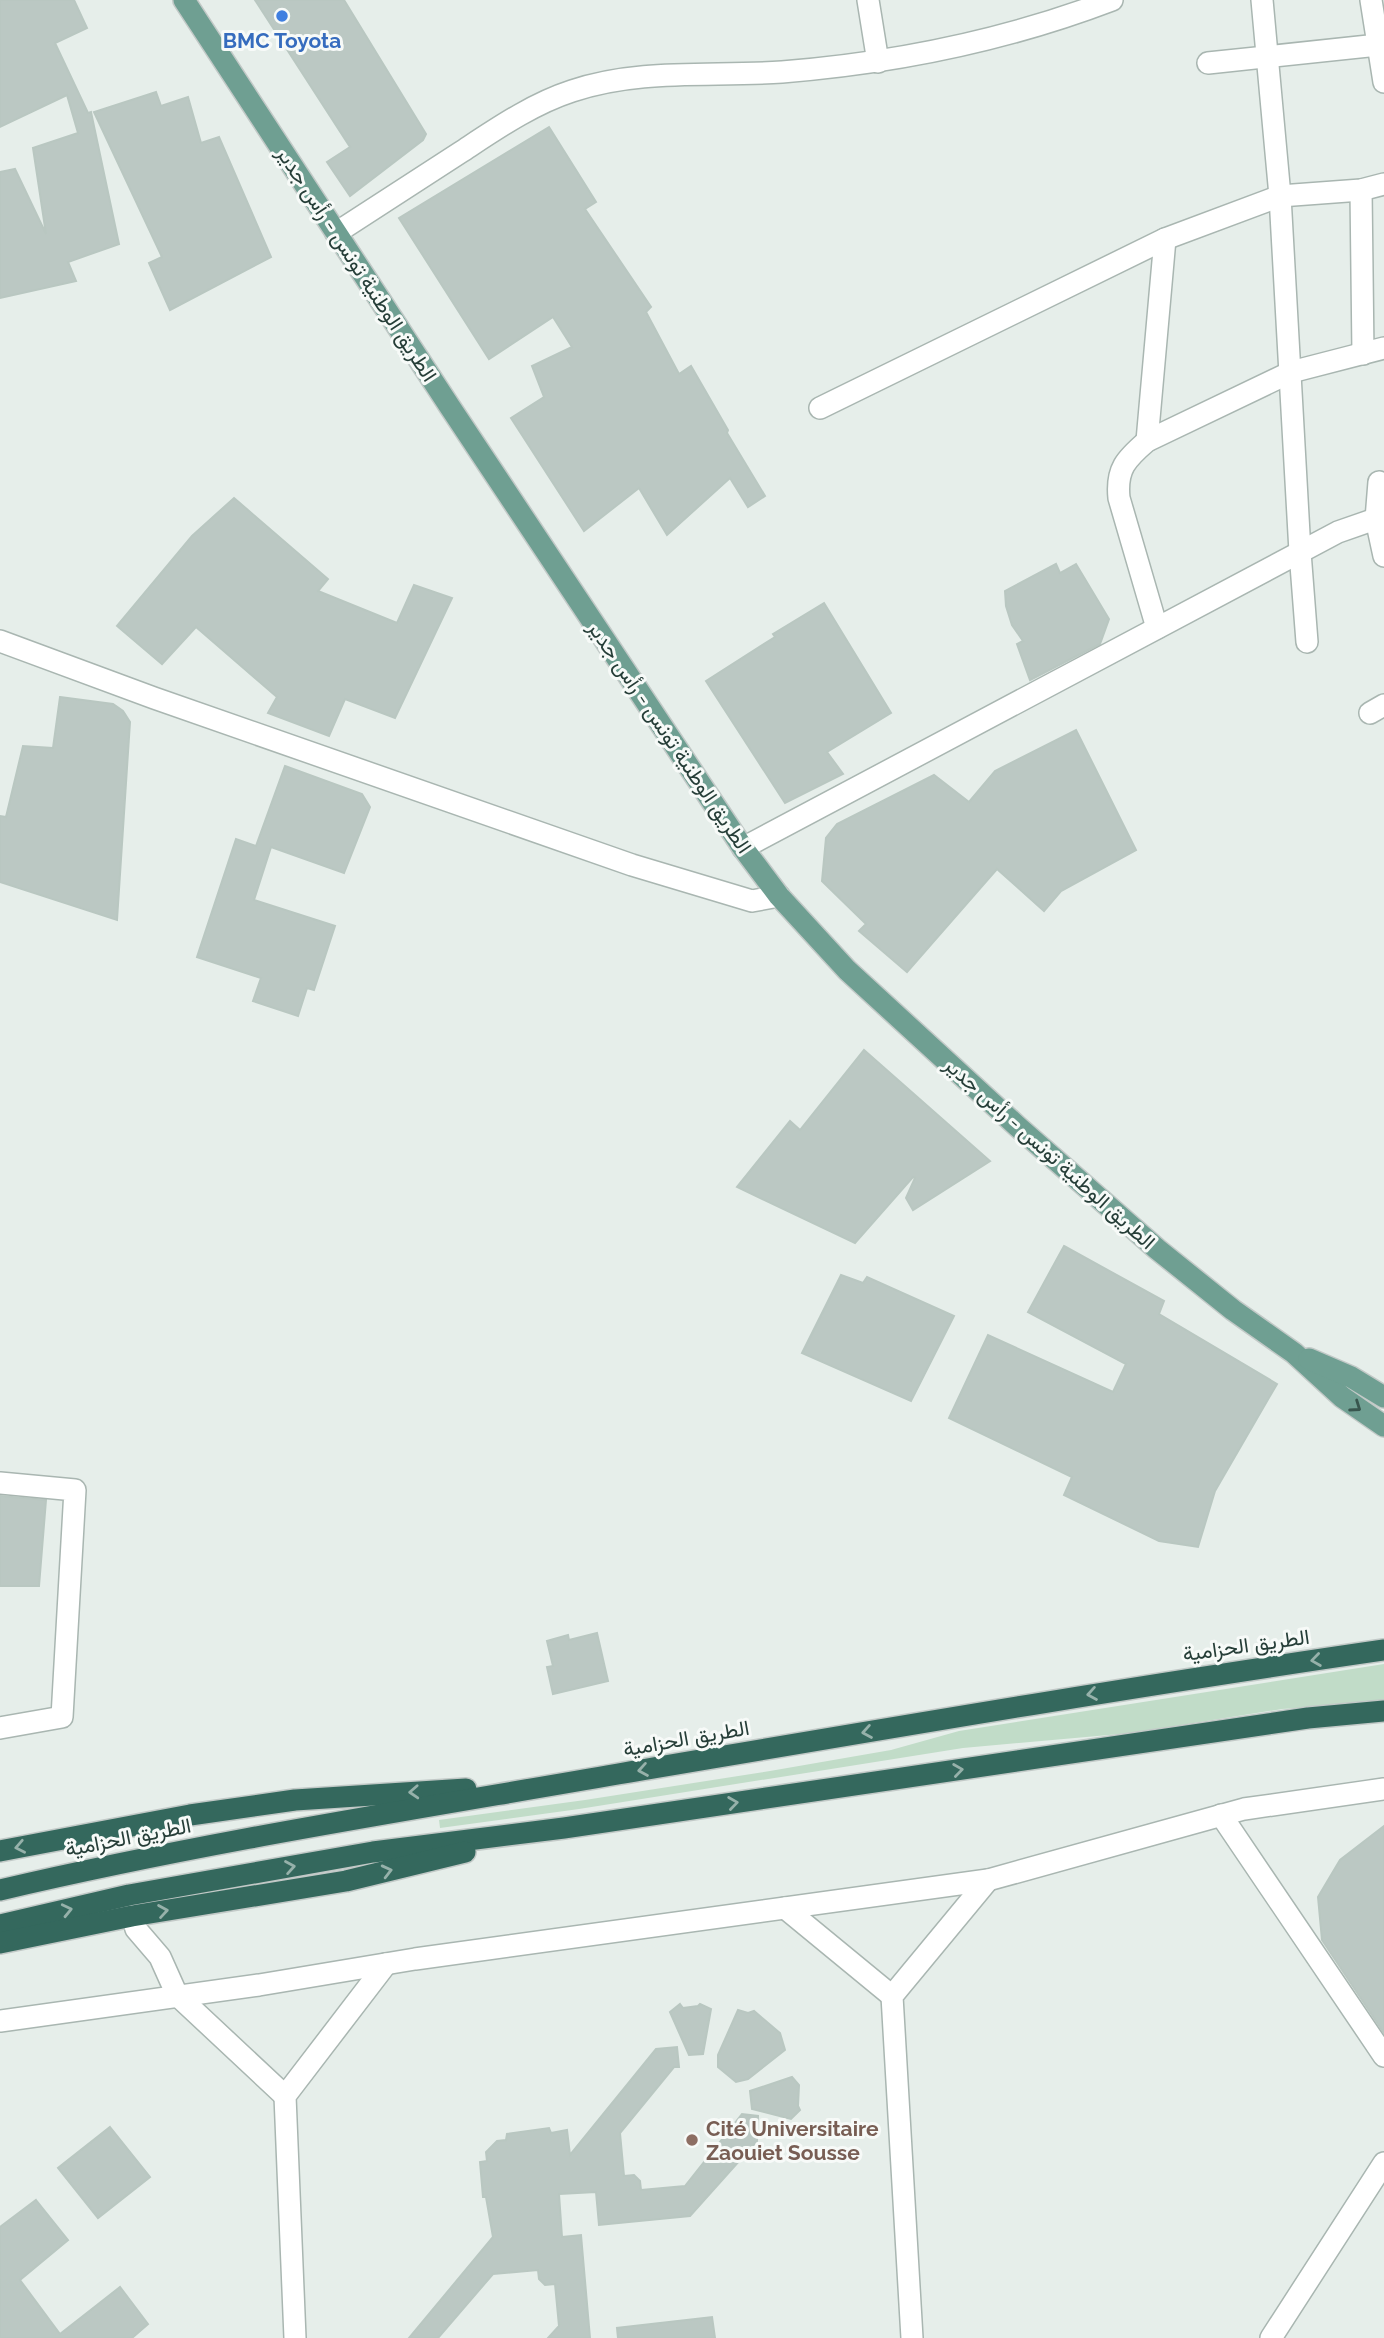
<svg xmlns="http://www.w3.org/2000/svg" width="1384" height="2338" viewBox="0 0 1384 2338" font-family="Raleway,Vazirmatn,sans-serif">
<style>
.green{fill:#c1dcc8}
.building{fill:#bbc8c3;stroke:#b9c7c1;stroke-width:2}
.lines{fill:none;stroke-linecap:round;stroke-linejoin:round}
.minor-casing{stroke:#a9b6b1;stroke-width:24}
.major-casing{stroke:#c2c9c7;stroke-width:24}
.highway-casing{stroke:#c2c9c7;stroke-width:24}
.minor{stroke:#fff;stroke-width:21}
.major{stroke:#6f9f92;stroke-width:21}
.highway{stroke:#34685d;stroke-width:21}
.oneway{stroke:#38564e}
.oneway2{stroke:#96b1aa}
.shop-dot{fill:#3f7fe0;stroke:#f7faf8;stroke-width:2.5}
.education-dot{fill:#8d6e63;stroke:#f7faf8;stroke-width:2.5}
.labels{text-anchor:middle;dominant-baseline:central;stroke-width:6;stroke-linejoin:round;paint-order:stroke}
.shop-label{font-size:21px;font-weight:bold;fill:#366cbe;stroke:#f7faf8}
.street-label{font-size:21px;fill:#263e38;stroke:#f7faf8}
.education-label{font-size:21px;font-weight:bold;fill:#785e54;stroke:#f7faf8;text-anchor:start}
</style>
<rect width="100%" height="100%" fill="#e6eeea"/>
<polygon class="green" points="1384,1664 1384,1702 1282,1709 1131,1733 963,1748 579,1809 440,1828 439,1820 585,1800 770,1771 891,1750 959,1731"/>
<g class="building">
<polygon points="0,0 74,0 87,28 55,43 88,113 91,112 119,244 68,262 76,281 0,298 0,172 15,169 46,234 33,148 78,133 67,95 0,127"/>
<polygon points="255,0 344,0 426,134 423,140 350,196 327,162 350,147"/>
<polygon points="156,92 161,106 188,97 201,143 219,137 271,257 170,310 149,263 162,257 94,112"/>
<polygon points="549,127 596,202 585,209 651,307 646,312 679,374 691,366 728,430 727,433 765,496 748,507 730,478 667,535 639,488 584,531 511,418 544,397 532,366 572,347 553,317 489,359 399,218"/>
<polygon points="234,498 328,579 318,591 397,623 414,585 452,598 395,718 345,699 329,736 268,713 277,697 196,627 162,664 117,626 192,536"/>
<polygon points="1056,564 1060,573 1076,564 1109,619 1100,644 1030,680 1017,644 1023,641 1012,625 1006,606 1005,591"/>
<polygon points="824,603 891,713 827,752 843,774 785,803 706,681 775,637 773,634"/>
<polygon points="60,697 113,704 123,711 130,722 117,920 0,882 0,816 6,817 23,746 53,748"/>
<polygon points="1076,730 1136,850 1061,891 1044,911 997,869 907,972 859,931 866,924 822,881 826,838 837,824 934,775 969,802 995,771"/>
<polygon points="285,766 362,794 370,807 344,873 271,847 254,900 335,926 314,990 307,988 298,1016 253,1001 261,978 197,957 236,839 256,846"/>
<polygon points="864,1050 990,1161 913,1210 906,1198 915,1178 913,1177 855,1243 737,1187 790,1121 800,1130"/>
<polygon points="1064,1246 1164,1301 1159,1314 1277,1384 1215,1491 1198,1547 1159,1541 1064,1495 1072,1477 949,1418 988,1335 1113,1392 1126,1364 1028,1312"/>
<polygon points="841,1275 863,1283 867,1277 954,1316 911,1401 802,1353"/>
<polygon points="0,1496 46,1500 39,1586 0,1586"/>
<polygon points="597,1633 608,1681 553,1694 547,1667 553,1666 547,1641 568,1635 569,1640"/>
<polygon points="1384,1826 1384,2033 1322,1940 1318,1897 1340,1860"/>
<polygon points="680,2004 683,2008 698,2006 700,2004 711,2009 703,2054 689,2055 670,2012"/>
<polygon points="738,2010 748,2013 754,2011 780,2033 785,2050 748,2079 736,2082 718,2067 718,2055"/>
<polygon points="677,2047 679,2067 674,2067 620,2133 624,2176 634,2175 640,2181 641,2190 685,2186 742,2114 758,2116 757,2141 690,2216 599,2225 596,2192 559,2194 562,2237 581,2235 590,2338 548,2338 559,2326 555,2284 545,2285 539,2279 538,2270 493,2274 438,2338 409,2338 493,2237 486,2197 483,2197 480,2162 487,2161 486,2152 497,2141 506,2140 507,2134 549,2128 551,2133 567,2130 570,2155 656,2049"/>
<polygon points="792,2077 799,2085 798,2106 800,2110 791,2119 752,2109 750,2091"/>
<polygon points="110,2127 150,2177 98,2218 58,2168"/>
<polygon points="36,2200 68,2240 20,2280 60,2334 120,2287 148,2324 132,2338 0,2338 0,2227"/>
<polygon points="712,2317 715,2338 618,2338 617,2328"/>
</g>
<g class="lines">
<g class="minor-casing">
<g id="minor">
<polyline points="868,0 878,62"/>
<polyline points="1262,0 1280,196 1300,552 1307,642"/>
<polyline points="1371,0 1384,82"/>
<polyline points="1208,63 1378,45"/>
<polyline points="1361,190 1363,354"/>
<path d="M336 233C378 206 419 179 461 152 496 129 532 104 572 91 639 68 713 77 782 72 895 63 1007 40 1112 0"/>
<polyline points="820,408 1165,239 1280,196 1361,190 1384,184"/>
<polyline points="1147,441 1165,239"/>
<polyline points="1379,482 1376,519 1384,556"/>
<path d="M1157 628 1119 498C1116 469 1126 459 1147 441L1291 372 1384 348"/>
<polyline points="0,641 154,698 632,865 752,901 779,896"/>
<polyline points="1370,713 1384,705"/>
<polyline points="743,848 1338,532 1384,516"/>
<polyline points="0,1483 75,1490 62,1717 0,1728"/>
<polyline points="1221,1815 1384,2056"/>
<polyline points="785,1908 892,1996"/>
<polyline points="132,1916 136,1929 160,1957 177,1995 285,2096"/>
<polyline points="0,2021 259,1985 415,1959 988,1880 1244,1809 1384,1789"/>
<polyline points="295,2338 285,2096 386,1964"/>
<polyline points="912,2338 892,1996 988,1880"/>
<polyline points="1271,2338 1384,2163"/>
</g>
</g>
<g class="major-casing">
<g id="major">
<polyline points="184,0 450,407 743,848 779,896 847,970 1017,1126 1157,1249 1233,1310 1294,1353 1342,1397 1384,1426"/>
<polyline points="1309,1359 1351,1377 1384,1397"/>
</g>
</g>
<g class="highway-casing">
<g id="highway">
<polyline points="0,1851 190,1815 295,1800 466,1789"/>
<path d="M0 1890C204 1842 411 1810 618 1774 873 1731 1128 1687 1384 1650"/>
<polyline points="0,1925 129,1895 373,1852 564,1828 1308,1718 1384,1711"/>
<polyline points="0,1943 132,1916 346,1881 465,1852"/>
</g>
</g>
<use href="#minor" class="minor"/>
<use href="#major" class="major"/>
<use href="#highway" class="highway"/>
</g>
<defs><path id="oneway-chevron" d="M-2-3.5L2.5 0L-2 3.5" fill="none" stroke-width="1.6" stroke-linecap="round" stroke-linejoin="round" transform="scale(1.75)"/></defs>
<use class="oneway" href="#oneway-chevron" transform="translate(1356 1407) rotate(35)"/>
<g class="oneway2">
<use href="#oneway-chevron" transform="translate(1316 1660) rotate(172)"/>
<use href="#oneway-chevron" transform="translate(1092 1694) rotate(170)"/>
<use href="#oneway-chevron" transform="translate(867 1732) rotate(170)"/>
<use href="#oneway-chevron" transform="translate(643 1770) rotate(170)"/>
<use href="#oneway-chevron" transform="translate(958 1770) rotate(-8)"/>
<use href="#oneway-chevron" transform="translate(414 1792) rotate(177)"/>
<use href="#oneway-chevron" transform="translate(733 1803) rotate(-8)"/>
<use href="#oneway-chevron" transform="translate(20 1847) rotate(169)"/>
<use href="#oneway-chevron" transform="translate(290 1867) rotate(-10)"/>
<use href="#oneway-chevron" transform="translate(387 1871) rotate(-14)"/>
<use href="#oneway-chevron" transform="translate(67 1910) rotate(-13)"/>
<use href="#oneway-chevron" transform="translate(163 1911) rotate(-9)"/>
</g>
<circle class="shop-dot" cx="282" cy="16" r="7"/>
<circle class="education-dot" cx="692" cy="2140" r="7"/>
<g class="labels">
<g class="shop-label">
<text x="282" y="40">BMC Toyota</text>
</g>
<g class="street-label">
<text transform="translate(357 264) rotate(57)">الطريق الوطنية تونس - رأس جدير</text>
<text transform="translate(670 737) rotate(56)">الطريق الوطنية تونس - رأس جدير</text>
<text transform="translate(1050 1153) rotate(42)">الطريق الوطنية تونس - رأس جدير</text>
<text transform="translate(1246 1645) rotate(-8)">الطريق الحزامية</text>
<text transform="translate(686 1738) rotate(-10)">الطريق الحزامية</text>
<text transform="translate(128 1837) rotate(-11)">الطريق الحزامية</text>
</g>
<g class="education-label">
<text x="706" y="2128">Cité Universitaire<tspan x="706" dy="24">Zaouiet Sousse</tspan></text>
</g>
</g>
</svg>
